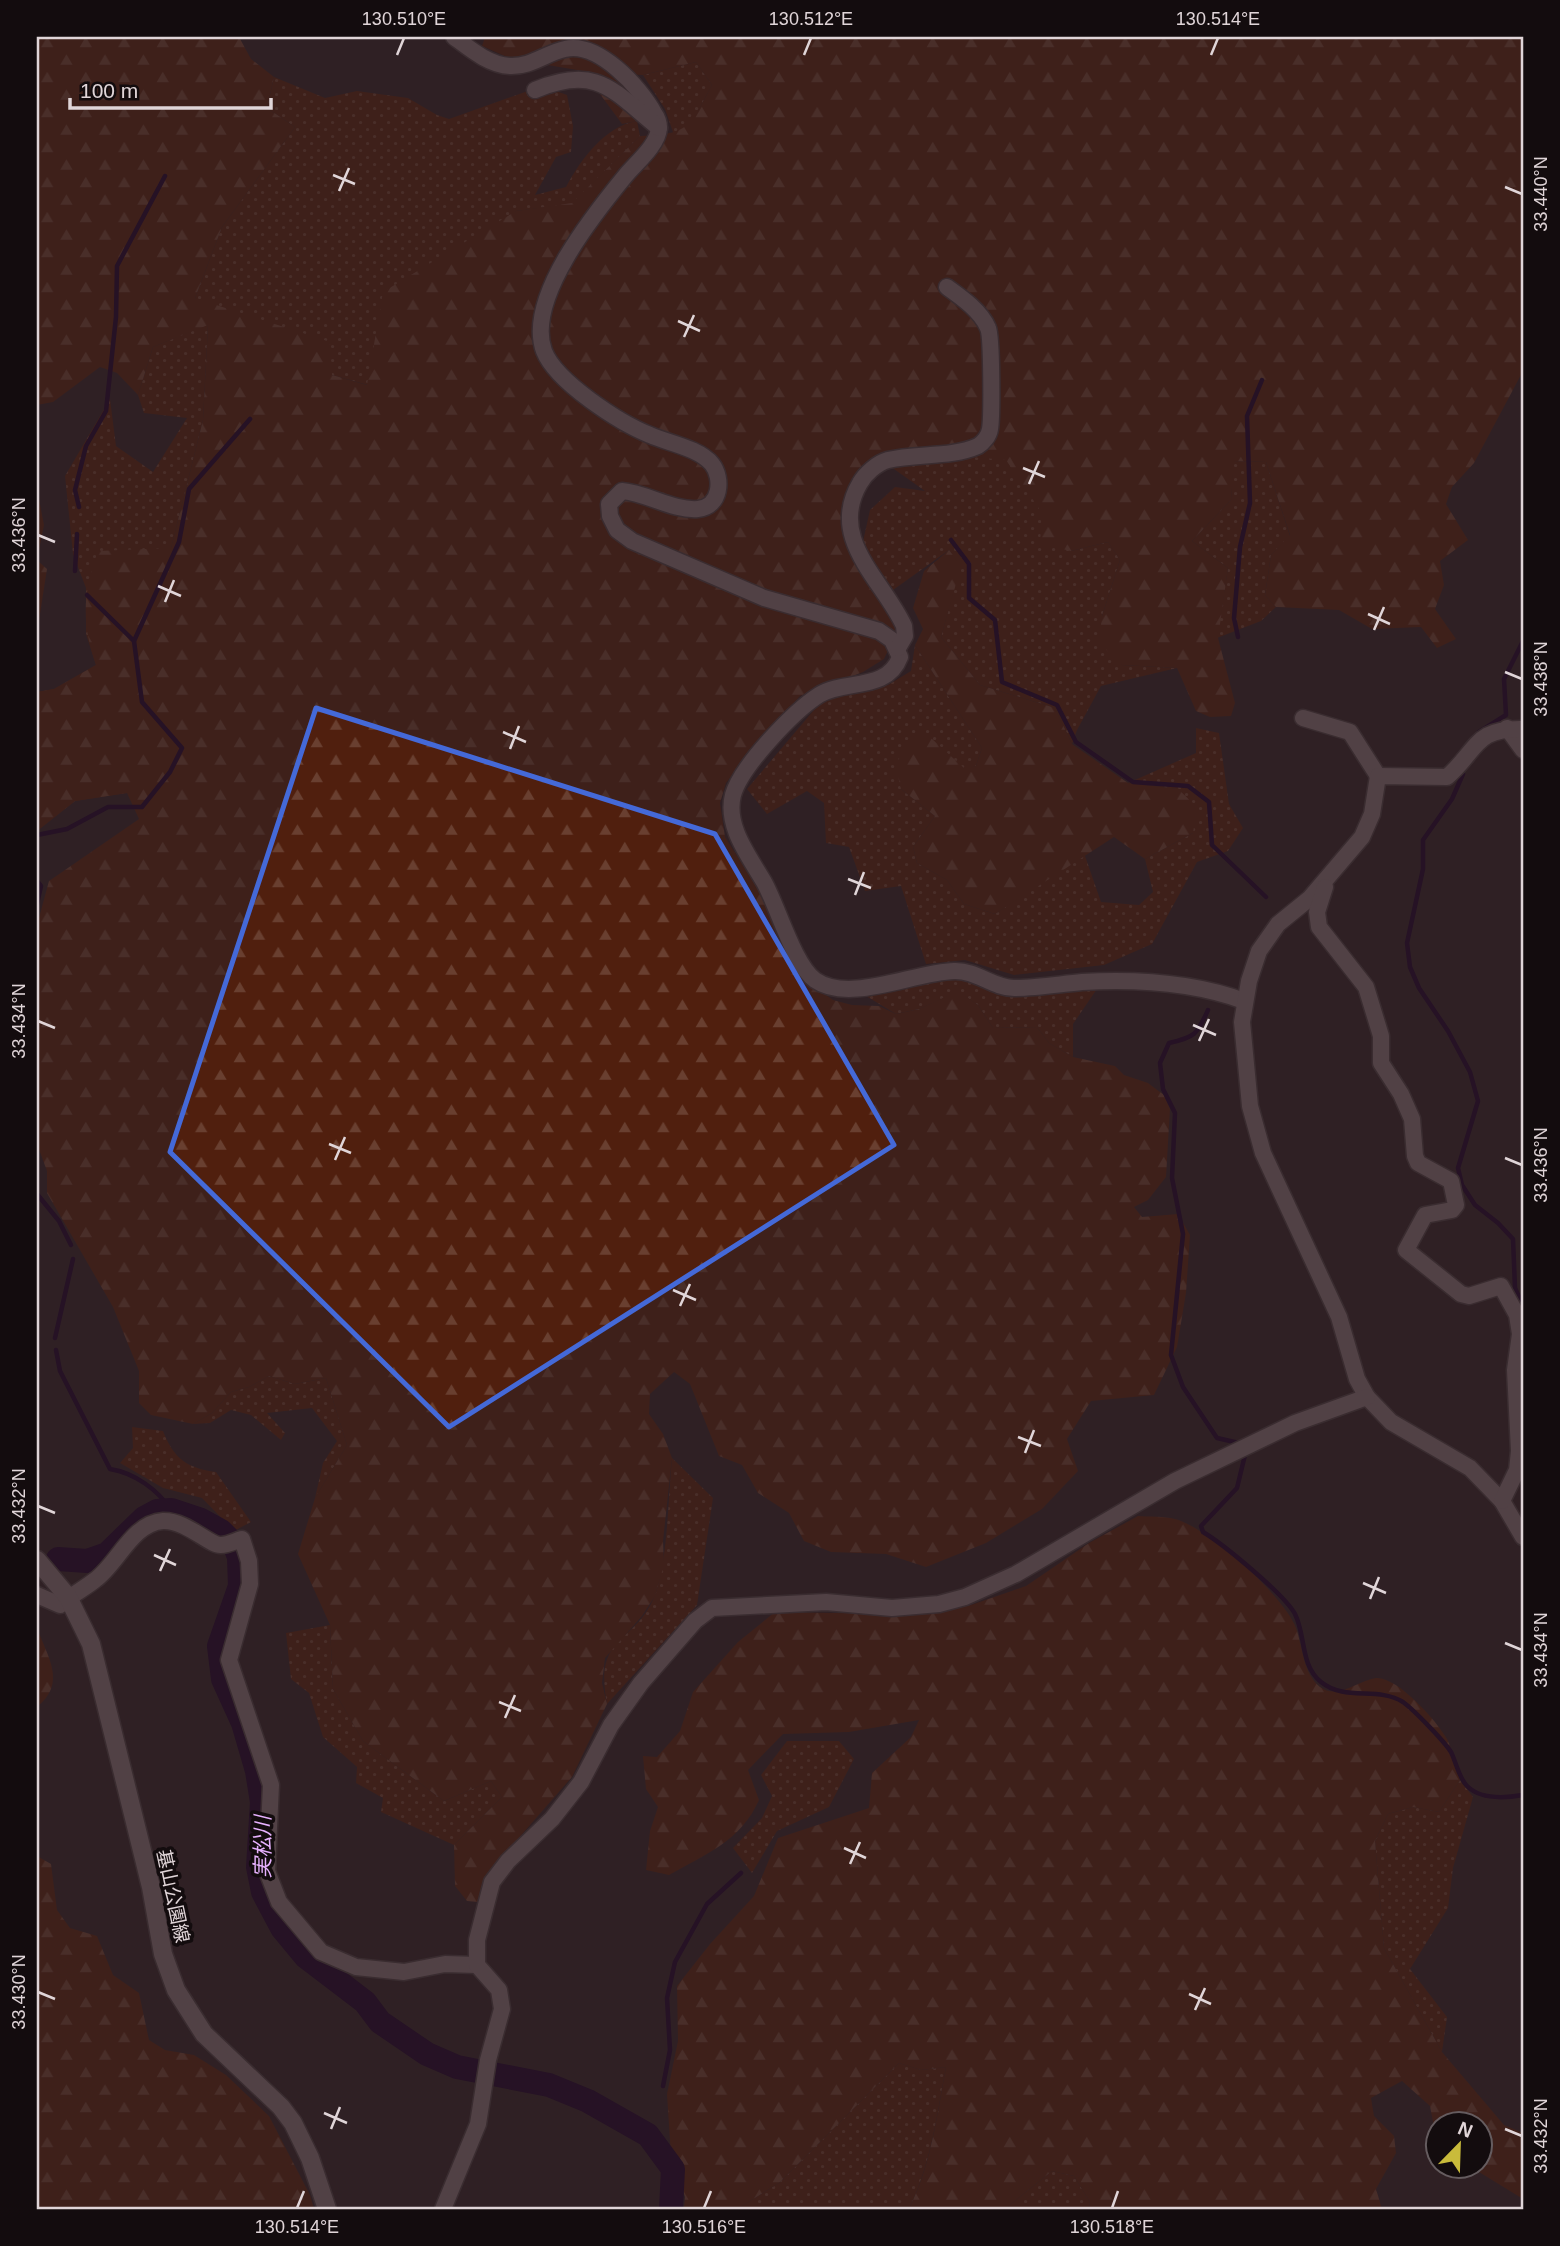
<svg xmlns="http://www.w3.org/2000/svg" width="1560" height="2246" viewBox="0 0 1560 2246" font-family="Helvetica,'Noto Sans JP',sans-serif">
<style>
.grass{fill:url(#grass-dots)}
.forest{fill:url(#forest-firs)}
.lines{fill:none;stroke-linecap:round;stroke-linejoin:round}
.stream{stroke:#1b0026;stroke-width:4.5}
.river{stroke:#1b0026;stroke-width:24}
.street-casing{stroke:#473b3e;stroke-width:19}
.secondary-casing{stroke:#473b3e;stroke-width:21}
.street{stroke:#7a686d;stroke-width:16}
.secondary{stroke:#7a686d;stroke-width:18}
.marked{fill:none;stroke:#4469d8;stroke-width:5;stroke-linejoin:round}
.ticks{fill:none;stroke:#e0d5d8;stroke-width:2.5}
.labels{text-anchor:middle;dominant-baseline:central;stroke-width:7;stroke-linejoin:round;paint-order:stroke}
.street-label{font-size:19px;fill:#e0d5d8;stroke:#130c0e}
.water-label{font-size:21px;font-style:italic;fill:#e6b1fe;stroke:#130c0e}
.neatline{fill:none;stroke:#e0d5d8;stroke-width:2.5}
.ticks-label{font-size:18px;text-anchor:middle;fill:#e0d5d8}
</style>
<defs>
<pattern id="grass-dots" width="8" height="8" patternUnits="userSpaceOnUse" patternTransform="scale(1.75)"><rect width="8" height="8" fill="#501f0e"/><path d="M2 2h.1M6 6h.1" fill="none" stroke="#693f30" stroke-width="1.8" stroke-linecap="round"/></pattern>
<pattern id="forest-firs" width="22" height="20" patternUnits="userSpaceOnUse" patternTransform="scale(1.75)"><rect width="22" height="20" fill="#501f0e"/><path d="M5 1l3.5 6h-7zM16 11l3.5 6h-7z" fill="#693f30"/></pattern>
</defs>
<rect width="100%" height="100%" fill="#2f2025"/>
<g class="grass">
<polygon points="696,62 712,85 691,124 674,135 665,109 643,75"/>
<path d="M274 77 325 98 357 91 408 98 437 115 449 119 542 86 567 95 573 126 571 152 556 157 535 195 566 187C581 159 605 126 637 121L640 136 572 204 516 211 368 385 332 375 195 298 222 227 295 127 267 108Z"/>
<polygon points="208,324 203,420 171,548 127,793 75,801 37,831 37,692 54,689 96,665 86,634 86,588 73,554 65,476 110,399 116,446 153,472 187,418 144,413 138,395 153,347"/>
<polygon points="914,447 949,455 1006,459 1071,551 1108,542 1120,560 1102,616 1122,665 1177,668 1101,686 1077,730 1072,744 1055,708 980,685 941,637 960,566 949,550 893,590 862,546 870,510 895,487 925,491 877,457"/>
<polygon points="1233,461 1266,462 1290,536 1271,555 1265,595 1276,607 1261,621 1217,638 1228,568 1192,541 1231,500"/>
<polygon points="915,645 982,748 976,766 901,789 935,816 913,847 917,863 947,880 964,904 995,914 1084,853 1101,902 1139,905 1153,892 1145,859 1193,833 1178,789 1128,783 1196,753 1196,728 1219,733 1229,804 1243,828 1228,851 1197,862 1152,944 1104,965 1014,975 965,960 926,964 901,886 865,891 849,847 826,843 824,803 807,791 767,814 747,789 819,704 846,693 888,685 911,671"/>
<polygon points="941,977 969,979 1016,996 1097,989 1073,1024 1073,1057 1049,1043 1037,1027 993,1028 978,1005 958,992 919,1009 896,1014 866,996"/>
<polygon points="269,1376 295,1384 326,1378 347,1445 315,1498 323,1463 337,1441 312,1408 267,1413 285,1433 281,1440 251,1415 231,1410 210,1423 193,1424 212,1413 231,1392 249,1387"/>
<path d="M132 1427 163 1431C174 1459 187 1468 216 1472L251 1522 234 1531 202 1498 163 1488 120 1463 133 1448Z"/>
<path d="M672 1458 713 1498 697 1605 607 1704C593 1631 637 1646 656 1592 668 1556 668 1498 672 1458Z"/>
<polygon points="330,1625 333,1689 363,1741 444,1801 491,1781 502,1797 454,1845 381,1812 383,1798 356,1783 357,1767 323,1737 309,1693 291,1679 286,1633"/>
<polygon points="787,1741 839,1741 854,1759 829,1807 777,1831 752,1873 733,1848 762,1818 772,1796 761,1775"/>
<polygon points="1460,1780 1473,1797 1453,1868 1448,1908 1410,1969 1447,2017 1442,2052 1384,1948 1375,1841 1388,1814 1413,1807 1439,1812"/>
<path d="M899 2063 921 2070 946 2067C937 2115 931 2164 909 2209H737L779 2183Z"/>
<polygon points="1052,2171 1074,2176 1090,2202 1089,2209 1005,2209"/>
</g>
<g class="forest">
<path d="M37 37H239L251 59 274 77 267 108 295 127 222 227 195 298 330 342 332 375 367 385 383 292 516 211 572 203 640 136C691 134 689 127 712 85L696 62 643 75 618 74 637 121 622 124 583 71 512 59 482 46 485 37H1523V371L1474 463 1452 487 1446 504 1468 540 1440 561 1444 585 1435 609 1456 639 1437 648 1421 627 1372 629 1339 610 1276 607 1265 595 1271 555 1290 535 1266 462 1234 461 1231 500 1192 541 1228 568 1218 638 1235 703 1231 716 1210 717 1196 711 1177 668 1122 665 1099 643 1102 616 1120 560 1108 542 1071 551 1040 544 1042 513 1006 460 949 455 914 447 877 457 845 512 897 631 884 659 863 672 800 696 747 756 726 783 720 803 725 837 760 892 793 971 833 1000 852 1005 879 1006 896 1014 919 1009 958 991 978 1005 993 1028 1037 1027 1049 1043 1073 1057 1115 1066 1124 1075 1148 1083 1164 1095 1170 1109 1166 1177 1148 1200 1134 1207 1142 1217 1178 1214 1190 1235 1186 1293 1177 1347 1154 1395 1091 1401 1067 1439 1078 1471 1042 1509 986 1543 926 1567 886 1554 831 1552 804 1541 789 1513 758 1493 742 1465 719 1456 690 1384 674 1372 650 1394 649 1414 663 1434 672 1458 663 1541 664 1565 655 1596 642 1616 605 1658 602 1683 607 1704 572 1777 503 1856 487 1880 478 1902 467 1901 455 1886 454 1845 502 1797 491 1781 444 1801 363 1741 333 1689 330 1625 298 1554 315 1498 347 1445 326 1378 295 1384 269 1376 249 1387 231 1392 212 1413 193 1424 151 1415 139 1403V1371L113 1307 47 1193V1171L37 1144V925L49 881 139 819 127 793 75 801 37 831V692L54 689 96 665C81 621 83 594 98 551L171 548 203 420 208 325 153 347 138 395 117 373 100 367 53 402 37 405Z"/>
<polygon points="37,489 44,525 37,560 47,569 37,633"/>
<polygon points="949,550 961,566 941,637 980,685 1055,708 1072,744 1128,783 1178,789 1197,807 1193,833 1145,859 1114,837 995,914 964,904 947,880 917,863 913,847 935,816 901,789 895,764 921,729 964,768 976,766 982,748 915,645 923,629 913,608 924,571"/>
<path d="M1138 1516C1150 1517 1164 1516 1175 1519 1208 1527 1285 1597 1296 1628 1303 1648 1303 1673 1320 1687 1338 1700 1357 1681 1376 1678 1397 1676 1437 1721 1447 1739 1453 1751 1456 1767 1460 1780L1439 1812 1413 1807 1388 1814 1375 1841 1384 1948 1442 2052 1504 2125 1523 2133V2199L1479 2172 1480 2124H1438L1436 2138 1430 2106 1402 2081 1371 2098 1374 2116 1394 2136 1396 2153 1376 2189 1382 2209H1089L1090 2202 1074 2176 1052 2171 1005 2209H909C931 2165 937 2116 946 2067L921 2070 899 2063 779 2183 737 2209H684L685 2197 671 2156 667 2094 678 2041 677 1986 710 1944 754 1896 778 1838 869 1808 872 1773 911 1737 919 1720 849 1732 783 1734 748 1770 759 1800C741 1841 706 1854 669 1875L646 1870 650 1831 658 1807 646 1789 643 1756 657 1757 680 1731 693 1692 738 1642 775 1612 894 1614 971 1605 1026 1586 1089 1543Z"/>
<path d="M37 1628C48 1658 67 1683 37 1707Z"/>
<polygon points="37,1856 51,1864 57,1910 70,1928 97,1936 113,1975 139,1993 149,2040 165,2050 194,2055 226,2075 269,2116 310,2195 314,2209 37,2209"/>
</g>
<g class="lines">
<g class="stream">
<polyline points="79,507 75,490 86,446 106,411 116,317 117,266 165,176"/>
<polyline points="951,540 969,564 969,598 995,620 1002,682 1057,705 1076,742 1133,782 1188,786 1209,802 1212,845 1266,897"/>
<polyline points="75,571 77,534"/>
<polyline points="87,595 134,641"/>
<polyline points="1238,637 1234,618 1240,547 1250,503 1247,416 1262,380"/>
<polyline points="1479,732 1506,715 1504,679 1523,641"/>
<polyline points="1463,774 1452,799 1423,840 1423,869 1407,943 1410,967 1419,988 1448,1031 1470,1072 1478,1101 1458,1168 1462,1185 1475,1205 1498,1223 1513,1239 1515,1288 1523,1306"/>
<polyline points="37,835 67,829 108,807 142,807 170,772 182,748 142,702 134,641 179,542 189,489 250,419"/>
<polyline points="37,881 41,886 37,904"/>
<path d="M1208 1010C1197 1034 1196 1037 1169 1043L1160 1063 1163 1089 1175 1113 1172 1178 1183 1234 1171 1355 1183 1387 1217 1438 1239 1443"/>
<polyline points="37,1194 59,1221 71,1245"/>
<polyline points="55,1338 73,1259"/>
<path d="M56 1350 60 1371 110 1469C135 1473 158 1490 171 1510"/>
<path d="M1245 1455 1237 1488 1201 1526 1203 1532C1223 1544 1284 1594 1295 1614 1306 1636 1300 1665 1321 1682 1346 1702 1377 1686 1403 1702 1414 1710 1444 1741 1451 1752 1456 1762 1459 1778 1467 1786 1481 1800 1506 1798 1523 1795"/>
<polyline points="663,2086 670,2050 667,1998 675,1962 707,1904 741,1873"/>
</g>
<polyline class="river" points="58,1559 87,1561 107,1554 144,1518 157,1511 171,1510 201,1520 221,1531 234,1544 239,1557 240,1586 219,1646 223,1679 243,1723 257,1771 262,1802 258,1867 263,1892 282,1928 306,1957 365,2002 380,2022 427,2054 457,2067 549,2085 588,2101 648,2135 673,2169 671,2209"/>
<g class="street-casing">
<g id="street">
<path d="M454 37C470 49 489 65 510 66 531 67 546 53 565 49 598 41 640 87 654 113 657 117 659 123 659 128 658 145 636 163 626 175 594 214 525 299 544 351 556 382 620 423 650 435 668 443 699 448 712 464 723 478 721 507 698 509 673 511 647 493 622 491L609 504 610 516 617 530 632 541 764 598 879 631 892 640 900 657C887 692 845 679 819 695 794 711 741 766 733 795 725 826 749 856 764 882 778 907 794 965 815 980 849 1004 914 972 954 971 976 970 993 988 1014 988 1036 988 1060 984 1082 982 1137 979 1193 982 1244 1001"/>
<path d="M535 90C598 64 613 91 659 128"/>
<path d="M898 648 905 636 904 626C883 580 827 539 860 483 865 474 877 463 888 460 916 453 951 458 978 446 983 443 989 436 990 429 992 418 992 337 988 328 981 311 961 297 947 287"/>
<polyline points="1303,718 1350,732 1378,776"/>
<polyline points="1507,728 1523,750"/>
<path d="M1523 729C1474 728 1478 750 1447 777L1378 776 1372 814 1362 837 1310 898 1278 924 1259 951 1249 981 1242 1022 1250 1106 1263 1153 1339 1317 1357 1379 1367 1397 1391 1422 1470 1468 1502 1501 1523 1537"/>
<polyline points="1325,887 1317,912 1319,927 1366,987 1381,1036 1381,1063 1401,1094 1412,1119 1415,1156 1418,1163 1451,1181 1456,1205 1452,1210 1425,1215 1406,1250 1461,1294 1469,1296 1501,1286 1517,1315 1520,1334 1515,1370 1519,1451 1517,1470 1502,1501"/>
<path d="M37 1595 60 1605C71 1595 84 1589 95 1580 117 1565 132 1523 163 1521 186 1520 210 1546 221 1545 228 1545 235 1541 242 1539L249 1561 250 1584 229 1660 271 1785 267 1871 279 1902 321 1952 356 1967 404 1972 445 1964 477 1965"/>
<polyline points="443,2209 478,2124 488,2060 502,2009 499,1990 477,1965 477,1940 492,1882 508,1861 552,1819 581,1782 611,1725 641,1683 695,1621 712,1608 826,1602 892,1608 939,1604 965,1597 1016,1574 1175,1481 1295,1423 1367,1397"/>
</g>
</g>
<g class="secondary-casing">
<polyline id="secondary" points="37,1560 68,1597 91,1644 151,1887 163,1954 176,1990 204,2034 281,2107 293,2123 310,2158 327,2209"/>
</g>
<use href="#street" class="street"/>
<use href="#secondary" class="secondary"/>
</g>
<path d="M0 0H1560V2246H0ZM316 708 715 834 894 1145 449 1427 170 1152Z" fill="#2f2025" fill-opacity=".55" fill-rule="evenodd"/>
<path class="marked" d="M316 708 715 834 894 1145 449 1427 170 1152Z"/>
<path class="ticks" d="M397 55 404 38M804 55 811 38M1211 55 1218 38M333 175 355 184M1505 187 1522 194M339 191 349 168M678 321 700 331M684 337 694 315M1023 468 1045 477M1029 484 1039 461M38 535 55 542M158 586 181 596M165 602 174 580M1368 614 1390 624M1374 630 1384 607M1505 672 1522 679M503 732 526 742M510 749 519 726M848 879 871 888M855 895 864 872M38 1021 55 1028M1193 1025 1216 1035M1199 1041 1209 1019M329 1144 351 1153M1505 1158 1522 1165M335 1160 345 1137M673 1290 696 1300M680 1306 690 1284M1018 1437 1041 1446M1025 1453 1034 1430M38 1506 55 1513M154 1555 176 1565M160 1571 170 1549M1363 1583 1386 1593M1370 1599 1379 1577M1505 1643 1522 1650M499 1702 521 1711M505 1718 515 1695M844 1848 866 1858M850 1864 860 1842M38 1992 55 1999M1189 1994 1211 2004M1195 2010 1205 1988M324 2113 347 2123M331 2129 340 2107M1505 2129 1522 2136M297 2208 304 2191M704 2208 711 2191M1112 2208 1118 2191"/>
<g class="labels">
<g class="street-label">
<text transform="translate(173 1896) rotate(78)">基山公園線</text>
</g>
<g class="water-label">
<text transform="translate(262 1847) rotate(-90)">実松川</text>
</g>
</g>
<rect width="1560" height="2246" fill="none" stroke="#130c0e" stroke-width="77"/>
<g transform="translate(1459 2145) rotate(23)"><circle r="33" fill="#130c0e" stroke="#655c5f" stroke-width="2"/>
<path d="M0-5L12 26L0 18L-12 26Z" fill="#c9bb3b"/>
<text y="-10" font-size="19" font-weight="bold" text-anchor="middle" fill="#e0d5d8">N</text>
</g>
<path d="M70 98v10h201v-10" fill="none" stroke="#e0d5d8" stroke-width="3.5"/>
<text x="80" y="98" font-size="21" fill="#e0d5d8" stroke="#130c0e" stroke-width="5" paint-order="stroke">100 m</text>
<rect x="38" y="38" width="1484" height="2170" class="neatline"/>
<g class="ticks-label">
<text x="404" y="25">130.510°E</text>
<text x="811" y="25">130.512°E</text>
<text x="1218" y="25">130.514°E</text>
<text transform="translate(1541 194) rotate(-90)" y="6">33.440°N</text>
<text transform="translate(19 535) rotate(-90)" y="6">33.436°N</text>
<text transform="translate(1541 679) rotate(-90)" y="6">33.438°N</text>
<text transform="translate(19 1021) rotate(-90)" y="6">33.434°N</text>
<text transform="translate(1541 1165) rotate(-90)" y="6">33.436°N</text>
<text transform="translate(19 1506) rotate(-90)" y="6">33.432°N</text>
<text transform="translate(1541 1650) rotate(-90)" y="6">33.434°N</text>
<text transform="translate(19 1992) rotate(-90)" y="6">33.430°N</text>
<text transform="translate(1541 2136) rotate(-90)" y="6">33.432°N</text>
<text x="297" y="2233">130.514°E</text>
<text x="704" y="2233">130.516°E</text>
<text x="1112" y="2233">130.518°E</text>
</g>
</svg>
